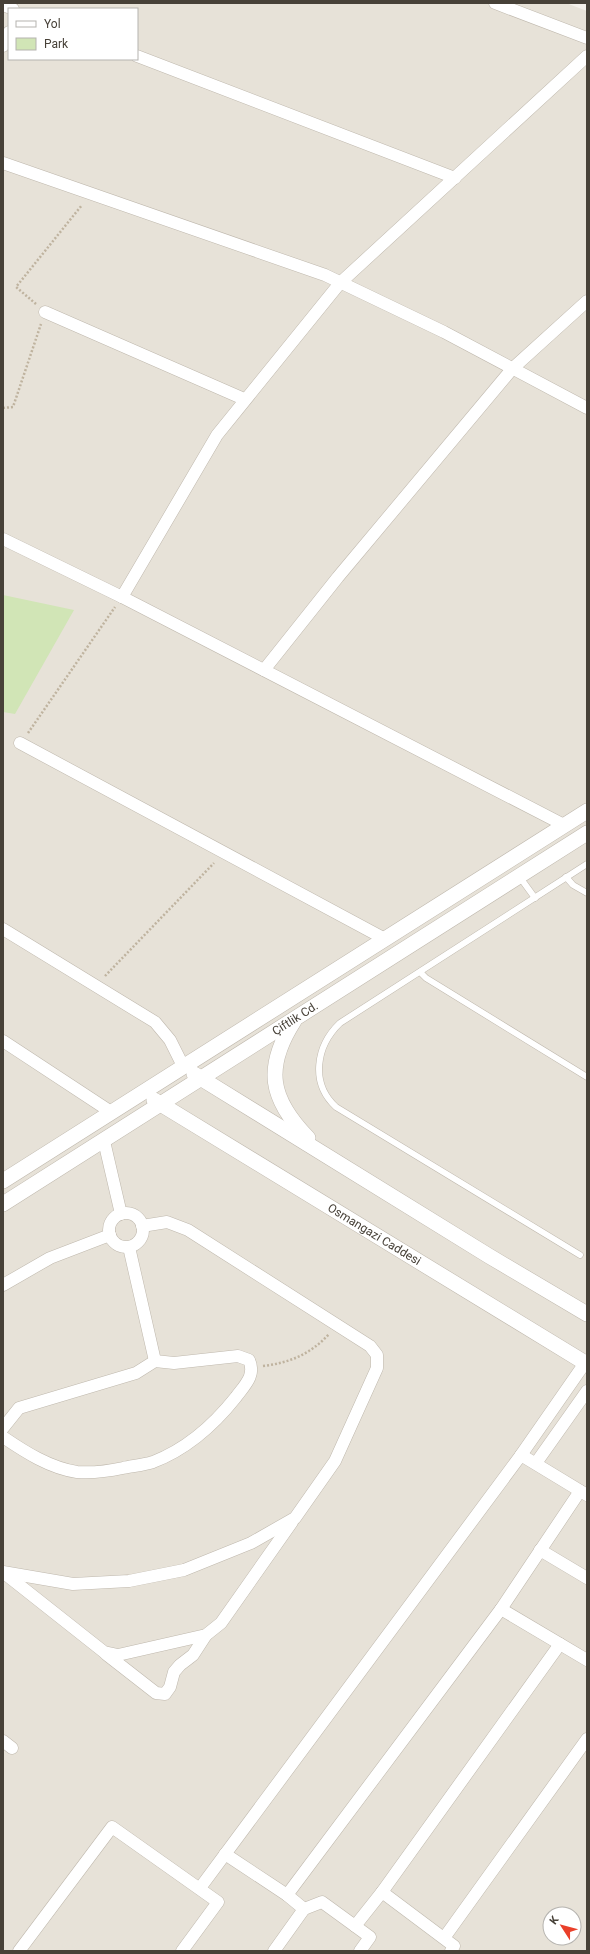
<svg xmlns="http://www.w3.org/2000/svg" width="590" height="1954" viewBox="0 0 590 1954" font-family="Roboto,sans-serif">
<style>
.residential{fill:#e7e2d8;fill-rule:evenodd}
.green{fill:#d1e5b6}
.lines{fill:none;stroke-linecap:round;stroke-linejoin:round}
.service-casing{stroke:#bfb8ad;stroke-width:7}
.minor-casing{stroke:#bfb8ad;stroke-width:13}
.tertiary-casing{stroke:#bfb8ad;stroke-width:16}
.path{stroke:#bfb39f;stroke-width:2.5;stroke-dasharray:2 2;stroke-linecap:butt}
.service{stroke:#fff;stroke-width:6}
.minor{stroke:#fff;stroke-width:12}
.tertiary{stroke:#fff;stroke-width:15}
.labels{text-anchor:middle;dominant-baseline:central;stroke-width:4;stroke-linejoin:round;paint-order:stroke}
.street-label{font-size:12px;fill:#474138;stroke:#fff}
</style>
<rect width="100%" height="100%" fill="#f4f0ea"/>
<path class="residential" d="M3 3H566L587 11V1951H3ZM9 9H137V59H9ZM550 1914H574V1938H550Z"/>
<polygon class="green" points="3,595 74,610 15,714 3,712"/>
<g class="lines">
<g class="service-casing">
<g id="service">
<polyline points="519,876 535,898"/>
<polyline points="566,877 573,885 587,893"/>
<polyline points="420,972 426,978 587,1077"/>
<path d="M580 1255 336 1107C310 1083 316 1046 340 1023L587 864"/>
</g>
</g>
<g class="minor-casing">
<g id="minor">
<polyline points="495,3 587,38"/>
<polyline points="3,5 13,9"/>
<polyline points="3,46 9,32"/>
<polyline points="137,56 455,178"/>
<polyline points="3,163 325,275 444,332 587,408"/>
<polyline points="45,312 244,399"/>
<polyline points="3,539 122,597 564,825"/>
<polyline points="122,597 217,435 340,283 587,56"/>
<polyline points="264,670 338,577 512,369 587,301"/>
<polyline points="20,743 385,939"/>
<polyline points="3,929 155,1022 170,1040 183,1066"/>
<polyline points="3,1041 111,1112"/>
<polyline points="104,1141 121,1214"/>
<circle cx="126" cy="1230" r="17"/>
<polyline points="129,1247 155,1361"/>
<polyline points="3,1285 50,1258 110,1235"/>
<path d="M3 1428 19 1408 136 1373 155 1361 174 1363 238 1356 249 1360C256 1375 245 1385 236 1397 213 1426 187 1449 153 1462 144 1465 132 1466 123 1468 109 1471 91 1473 77 1472 50 1468 25 1452 3 1437"/>
<polyline points="521,1455 585,1363"/>
<polyline points="536,1463 587,1391"/>
<polyline points="540,1550 587,1578"/>
<polyline points="3,1572 73,1584 129,1581 184,1570 251,1543 295,1518 335,1461 377,1368 377,1355 370,1346 188,1230 167,1222 142,1226"/>
<polyline points="4,1573 104,1652 118,1655 206,1635 221,1623 292,1522"/>
<polyline points="501,1609 587,1660"/>
<polyline points="106,1654 156,1693 165,1694 170,1687 174,1672 180,1665 193,1655 206,1635"/>
<polyline points="3,1741 12,1748"/>
<polyline points="225,1854 287,1895 304,1909 274,1951"/>
<polyline points="200,1888 521,1455 587,1495"/>
<polyline points="382,1892 454,1946 451,1951"/>
<polyline points="287,1895 501,1609 580,1491"/>
<polyline points="304,1909 322,1902 355,1926 382,1892 560,1644"/>
<polyline points="355,1926 370,1937 360,1951"/>
<polyline points="444,1938 587,1739"/>
<polyline points="19,1951 112,1827 218,1902 182,1951"/>
</g>
</g>
<g class="tertiary-casing">
<g id="tertiary">
<path d="M294 1021C264 1068 270 1099 308 1138"/>
<polyline points="194,1074 489,1256 587,1314"/>
<path id="s1" d="M154 1100 587 1364"/>
<polyline points="3,1181 587,811"/>
<path id="s2" d="M3 1204 587 833"/>
</g>
</g>
<g class="path">
<polyline points="36,304 16,287 82,205"/>
<polyline points="3,408 13,407 41,324"/>
<polyline points="28,733 115,607"/>
<polyline points="105,976 214,863"/>
<path d="M263 1366C289 1363 311 1354 329 1334"/>
</g>
<use href="#service" class="service"/>
<use href="#minor" class="minor"/>
<use href="#tertiary" class="tertiary"/>
</g>
<g class="labels">
<g class="street-label">
<text stroke="none"><textPath href="#s2" startOffset="346">Çiftlik Cd.</textPath></text>
<text stroke="none"><textPath href="#s1" startOffset="258">Osmangazi Caddesi</textPath></text>
</g>
</g>
<rect width="590" height="1954" fill="none" stroke="#474138" stroke-width="8"/>
<rect x="8" y="8" width="130" height="52" fill="#ffffff" stroke="#b5b3af"/>
<rect x="16" y="21" width="20" height="6" fill="#ffffff" stroke="#b5b3af"/>
<text x="44" y="28" font-size="12" fill="#474138">Yol</text>
<rect x="16" y="38" width="20" height="12" fill="#d1e5b6" stroke="#b5b3af"/>
<text x="44" y="48" font-size="12" fill="#474138">Park</text>
<g transform="translate(562 1926) rotate(306)"><circle r="19" fill="#ffffff" stroke="#b5b3af"/>
<path d="M0-3L7 15L0 10L-7 15Z" fill="#ea402a"/>
<text y="-6" font-size="11" font-weight="bold" text-anchor="middle" fill="#474138">K</text>
</g>
</svg>
